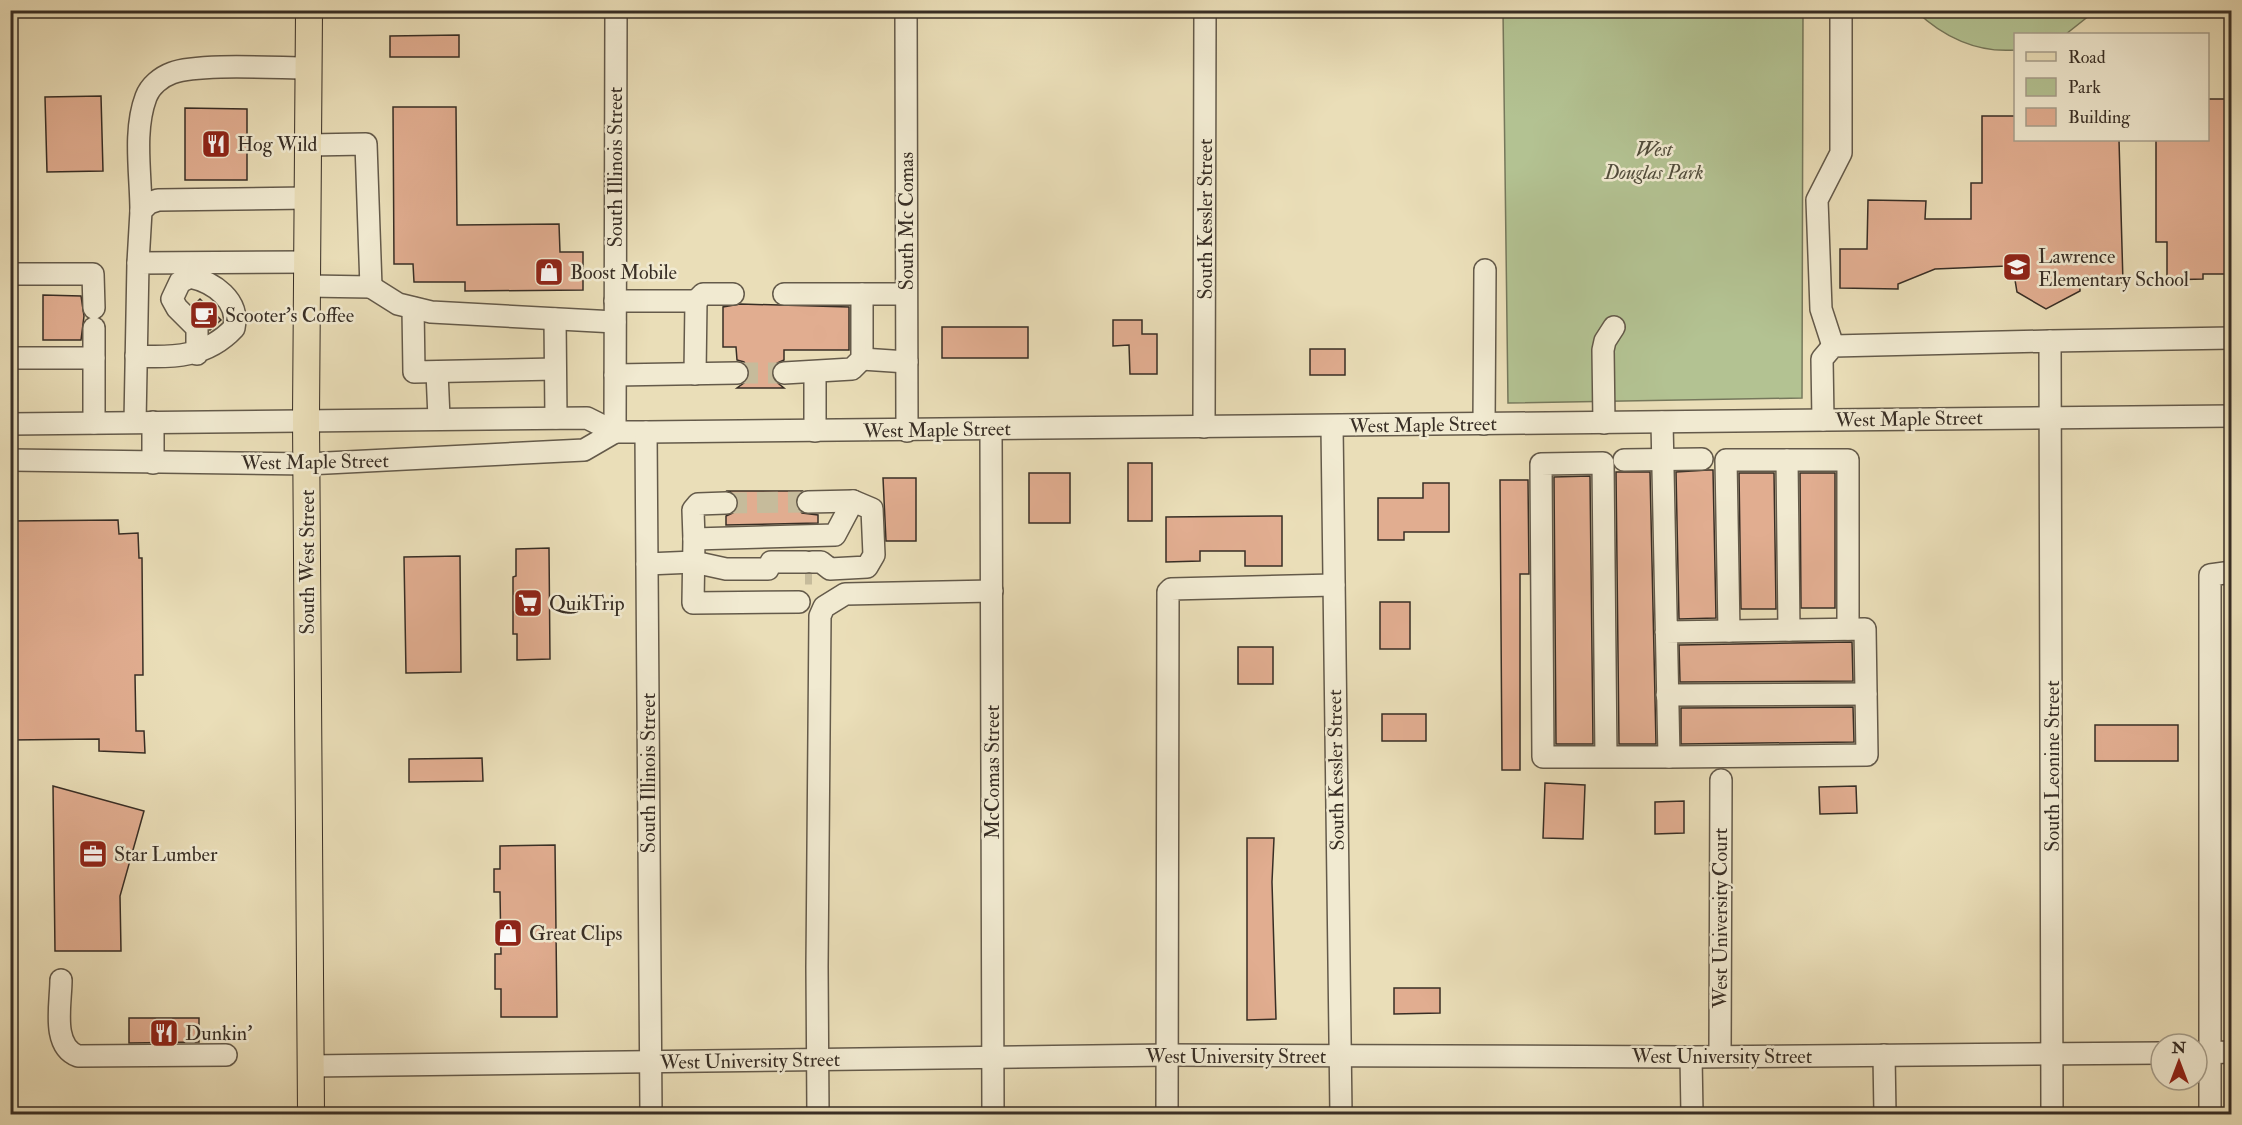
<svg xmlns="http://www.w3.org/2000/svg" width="2242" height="1125" viewBox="0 0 2242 1125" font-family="'IM FELL Double Pica',serif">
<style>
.green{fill:#b3c292;stroke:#76785c;stroke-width:1.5}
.building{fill:#e1ad90;stroke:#382e25;stroke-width:1.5}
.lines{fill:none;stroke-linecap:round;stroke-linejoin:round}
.minor-tunnel{stroke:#c6bb9b;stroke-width:21;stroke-dasharray:21 10;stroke-linecap:butt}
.minor-casing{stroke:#645a4a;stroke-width:24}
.major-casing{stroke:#382e25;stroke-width:28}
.minor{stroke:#f1ead1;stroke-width:21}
.major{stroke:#eadeb8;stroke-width:26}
.labels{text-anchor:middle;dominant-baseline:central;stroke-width:5;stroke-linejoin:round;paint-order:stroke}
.poi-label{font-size:20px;fill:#382e25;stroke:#f1ead1;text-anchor:start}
.park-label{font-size:20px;font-style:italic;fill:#514c3b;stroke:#f1ead1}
.street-label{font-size:20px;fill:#382e25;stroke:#f1ead1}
</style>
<rect width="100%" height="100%" fill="#eadeb8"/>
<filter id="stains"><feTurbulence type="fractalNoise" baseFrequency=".00333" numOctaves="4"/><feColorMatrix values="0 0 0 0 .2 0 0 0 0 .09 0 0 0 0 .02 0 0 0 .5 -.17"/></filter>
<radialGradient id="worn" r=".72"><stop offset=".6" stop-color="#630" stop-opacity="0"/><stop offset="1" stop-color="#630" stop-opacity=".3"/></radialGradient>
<g class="green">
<polygon points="1503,11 1803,11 1802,398 1508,403"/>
<path d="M1916 11H2095L2066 34H2016L2015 50C1977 53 1943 37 1916 11Z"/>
</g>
<g class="building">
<polygon points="459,35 459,57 390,57 390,36"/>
<polygon points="101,96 103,171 47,172 45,97"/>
<polygon points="2208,99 2228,99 2232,274 2203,274 2203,279 2167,280 2167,242 2156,242 2156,140 2208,140"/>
<polygon points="393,107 456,107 457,225 559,224 560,252 583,252 583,290 465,291 465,282 414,282 413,264 394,264"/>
<polygon points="185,108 247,109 247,180 185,180"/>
<polygon points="1982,116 2016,116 2016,140 2119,140 2123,283 2080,283 2080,291 2046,309 2017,292 2015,280 2007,275 2007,266 1935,269 1898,284 1898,289 1840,288 1840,249 1867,249 1868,200 1926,201 1925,219 1971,219 1971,183 1982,183"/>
<polygon points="43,295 81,296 84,316 81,340 43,340"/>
<polygon points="200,299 221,320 210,330 206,319 193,306"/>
<polygon points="740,304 849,307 849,350 784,350 784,360 777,363 771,373 774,380 784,388 737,388 748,380 750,372 744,362 737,360 736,347 723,347 723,307"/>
<polygon points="1113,320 1142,320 1142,334 1157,334 1157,374 1130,374 1129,345 1113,346"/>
<rect x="942" y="327" width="86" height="31"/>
<rect x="1310" y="349" width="35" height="26"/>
<rect x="1128" y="463" width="24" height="58"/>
<polygon points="1708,470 1713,470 1716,618 1679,619 1676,472"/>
<polygon points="1616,472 1650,472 1656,744 1619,744"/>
<rect x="1029" y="473" width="41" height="50"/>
<polygon points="1739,473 1774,473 1776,609 1741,609"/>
<polygon points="1800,473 1835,473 1835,608 1801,608"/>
<polygon points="1590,476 1593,744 1556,744 1554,477"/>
<polygon points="883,478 916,478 916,541 886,541"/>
<polygon points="1500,480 1528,480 1529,574 1520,574 1520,770 1502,770"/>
<polygon points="1423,483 1449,483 1449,532 1404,532 1404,540 1378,540 1378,498 1423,498"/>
<polygon points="728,491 802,491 797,496 797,508 802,513 818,515 818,523 726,525 726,516 733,513 739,503 736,496"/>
<polygon points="1282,516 1282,566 1245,566 1245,551 1200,551 1200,561 1166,562 1166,517"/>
<polygon points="118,520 119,534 138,533 139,558 142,558 143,675 135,675 136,731 144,731 145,753 99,751 99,739 10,740 10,521"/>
<polygon points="549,548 550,659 517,660 517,634 513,634 513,577 516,576 516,549"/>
<polygon points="460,556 461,672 406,673 404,557"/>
<rect x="1380" y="602" width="30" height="47"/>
<polygon points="1852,642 1853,681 1680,682 1679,645"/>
<rect x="1238" y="647" width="35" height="37"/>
<polygon points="1853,707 1854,742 1681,744 1681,708"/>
<rect x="1382" y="714" width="44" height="27"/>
<rect x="2095" y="725" width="83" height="36"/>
<polygon points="482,758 483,781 409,782 409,759"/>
<polygon points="1545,783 1585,785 1583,839 1543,838"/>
<polygon points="53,786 144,811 120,896 121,951 55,951"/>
<polygon points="1856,786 1857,813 1820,814 1819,787"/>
<polygon points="1684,801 1684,833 1655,834 1655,802"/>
<polygon points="1247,838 1274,838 1272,882 1276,1019 1247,1020"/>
<polygon points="555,845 557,1017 501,1017 501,989 495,989 495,954 501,954 500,892 494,892 494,869 500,869 500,846"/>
<polygon points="1394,988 1440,988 1440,1013 1394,1014"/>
<polygon points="129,1018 199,1018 199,1042 129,1043"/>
</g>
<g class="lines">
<g class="minor-tunnel">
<polyline points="737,373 784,373"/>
<polyline points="726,503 808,502"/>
<polyline points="805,574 812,574"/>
</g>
<g class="minor-casing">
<g id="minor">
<polyline points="906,10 907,431"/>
<path d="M141 211C141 175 133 131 146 97 150 86 161 77 172 73 198 63 277 68 309 68"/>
<polyline points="138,263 141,211 149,203 158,200 308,198"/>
<polyline points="10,274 93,274 94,308"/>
<polyline points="308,286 371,287 366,144 309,145"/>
<polyline points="371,287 398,304 431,312 615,322"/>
<polyline points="784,294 862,294 862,359 852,369 784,373"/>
<polyline points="862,294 906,294"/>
<polyline points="615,301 696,301 695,374"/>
<polyline points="696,301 703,294 733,294"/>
<polyline points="413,308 414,372 555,369"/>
<polyline points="555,319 556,418"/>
<polyline points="94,328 94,423"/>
<polyline points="2050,341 2232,338"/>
<polyline points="1833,346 1821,309 1817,200 1841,153 1841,16"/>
<path d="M136 356C173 358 207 357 234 328 240 300 213 282 190 277L180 282 172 299 177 308 197 328V354"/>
<polyline points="10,358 94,358"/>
<polyline points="862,359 907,362"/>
<polyline points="437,372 439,418"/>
<polyline points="815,373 815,431"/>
<polyline points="615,375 737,373"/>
<polyline points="1823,420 1822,359 1833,346 2050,341 2052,1114"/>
<polyline points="135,422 138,263 308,262"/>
<polyline points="153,422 153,463"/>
<polyline points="1662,422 1669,757 1867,755 1865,629 1666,632"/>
<polyline points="1604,423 1603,350 1605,341 1614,327"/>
<polyline points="10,424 587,418 615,432 646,432 2232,416"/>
<polyline points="1484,424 1485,270"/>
<polyline points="1332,426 1341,1114"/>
<polyline points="1204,427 1205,10"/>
<polyline points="991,429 993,1114"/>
<polyline points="615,432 616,10"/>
<polyline points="646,432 651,1114"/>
<polyline points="10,460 307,464 584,450 615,432"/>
<polyline points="1624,460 1702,459"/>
<polyline points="1787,460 1789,630"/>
<polyline points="808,502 853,501 872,509 874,555 867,567 830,569 821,562 812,562"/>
<polyline points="694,539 693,510 698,504 726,503"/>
<polyline points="647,564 694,562 726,569 768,569 771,562 806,562"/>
<polyline points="799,602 693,603 694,539 835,535 853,501"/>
<polyline points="1729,631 1726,460 1848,460 1848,629"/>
<polyline points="1667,695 1866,694"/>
<polyline points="1606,757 1603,463 1541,464 1543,757 1669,757"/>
<path d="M61 980C61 1004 51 1046 78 1056L226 1055"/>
<polyline points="2197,1053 2232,1052"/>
<polyline points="1884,1055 1885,1114"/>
<polyline points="1720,1056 1721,780"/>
<polyline points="1691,1057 1692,1114"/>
<polyline points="310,1066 1168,1055 1691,1057 2161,1053"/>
<polyline points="818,1114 817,967 820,616 824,607 845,594 992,591"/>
<polyline points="1167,1114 1168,592 1171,589 1334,585"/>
<polyline points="2210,1114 2210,575 2232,572"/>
</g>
</g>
<g class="major-casing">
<polyline id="major" points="309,10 306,419 311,1114"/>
</g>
<use href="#minor" class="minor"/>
<use href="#major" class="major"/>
</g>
<defs>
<g id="restaurant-square" transform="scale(1.5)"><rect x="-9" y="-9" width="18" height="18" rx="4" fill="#8f2418" stroke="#f1ead1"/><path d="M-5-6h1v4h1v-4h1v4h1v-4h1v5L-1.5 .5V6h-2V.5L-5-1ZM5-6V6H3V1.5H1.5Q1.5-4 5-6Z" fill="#fff"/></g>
<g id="school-square" transform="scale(1.5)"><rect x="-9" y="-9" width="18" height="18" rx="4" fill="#8f2418" stroke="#f1ead1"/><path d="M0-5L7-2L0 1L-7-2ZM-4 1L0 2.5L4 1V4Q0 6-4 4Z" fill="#fff"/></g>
<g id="shop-square" transform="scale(1.5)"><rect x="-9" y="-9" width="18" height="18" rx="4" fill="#8f2418" stroke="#f1ead1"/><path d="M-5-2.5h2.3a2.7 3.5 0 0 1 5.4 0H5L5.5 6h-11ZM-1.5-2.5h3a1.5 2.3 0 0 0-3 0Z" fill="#fff"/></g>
<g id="cafe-square" transform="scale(1.5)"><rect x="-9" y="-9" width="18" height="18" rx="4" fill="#8f2418" stroke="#f1ead1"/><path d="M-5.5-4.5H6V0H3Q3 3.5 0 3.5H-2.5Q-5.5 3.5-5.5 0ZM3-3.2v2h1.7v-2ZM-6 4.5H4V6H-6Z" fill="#fff"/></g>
<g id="supermarket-square" transform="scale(1.5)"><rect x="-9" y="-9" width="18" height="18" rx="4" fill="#8f2418" stroke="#f1ead1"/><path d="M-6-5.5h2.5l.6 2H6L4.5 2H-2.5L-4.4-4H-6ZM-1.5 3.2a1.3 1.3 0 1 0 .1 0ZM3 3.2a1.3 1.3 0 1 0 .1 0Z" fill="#fff"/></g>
<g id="office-square" transform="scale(1.5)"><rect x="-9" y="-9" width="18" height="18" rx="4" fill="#8f2418" stroke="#f1ead1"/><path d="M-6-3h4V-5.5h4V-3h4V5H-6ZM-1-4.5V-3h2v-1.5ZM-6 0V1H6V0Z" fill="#fff"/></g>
</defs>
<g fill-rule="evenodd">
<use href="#restaurant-square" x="216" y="144"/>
<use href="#school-square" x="2017" y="267"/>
<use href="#shop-square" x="549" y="272"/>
<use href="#cafe-square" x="204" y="315"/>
<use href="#supermarket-square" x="528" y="603"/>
<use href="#office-square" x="93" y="854"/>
<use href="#shop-square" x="508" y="933"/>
<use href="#restaurant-square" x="164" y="1033"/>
</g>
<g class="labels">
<g class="poi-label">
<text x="237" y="144">Hog Wild</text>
<text x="2038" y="256">Lawrence<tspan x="2038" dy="23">Elementary School</tspan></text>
<text x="570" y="272">Boost Mobile</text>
<text x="225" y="315">Scooter's Coffee</text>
<text x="549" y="603">QuikTrip</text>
<text x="114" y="854">Star Lumber</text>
<text x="529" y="933">Great Clips</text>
<text x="185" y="1033">Dunkin'</text>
</g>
<g class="park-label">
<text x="1654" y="149">West<tspan x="1654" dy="23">Douglas Park</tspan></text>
</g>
<g class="street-label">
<text transform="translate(615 167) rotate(-90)">South Illinois Street</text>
<text transform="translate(1205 219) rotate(-90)">South Kessler Street</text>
<text transform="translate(906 221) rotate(-90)">South Mc Comas</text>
<text transform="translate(1909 419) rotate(-1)">West Maple Street</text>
<text transform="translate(1423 425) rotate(-1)">West Maple Street</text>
<text transform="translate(937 430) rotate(-1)">West Maple Street</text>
<text transform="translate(315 462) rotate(-1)">West Maple Street</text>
<text transform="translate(307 562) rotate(-90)">South West Street</text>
<text transform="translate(2052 766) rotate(-90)">South Leonine Street</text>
<text transform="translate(1336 770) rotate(-91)">South Kessler Street</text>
<text transform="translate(992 772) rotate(-90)">McComas Street</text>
<text transform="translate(648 773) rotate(-90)">South Illinois Street</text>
<text transform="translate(1720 918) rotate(-90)">West University Court</text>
<text x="1236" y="1056">West University Street</text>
<text x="1722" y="1056">West University Street</text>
<text transform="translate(750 1061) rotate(-1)">West University Street</text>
</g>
</g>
<rect width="2242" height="1125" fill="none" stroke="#eadeb8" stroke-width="36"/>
<rect x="12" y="12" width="2218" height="1101" fill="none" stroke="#382e25" stroke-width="3"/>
<rect x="18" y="18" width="2206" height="1089" fill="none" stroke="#382e25" stroke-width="1.5"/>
<rect x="2014" y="33" width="195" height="108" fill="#f1ead1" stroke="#a79f8c" stroke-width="1.5"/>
<rect x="2026" y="52" width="30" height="9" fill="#eadeb8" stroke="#a79f8c" stroke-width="1.5"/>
<text x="2068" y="63" font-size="18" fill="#382e25">Road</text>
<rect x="2026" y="78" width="30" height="18" fill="#b3c292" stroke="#a79f8c" stroke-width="1.5"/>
<text x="2068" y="93" font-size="18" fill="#382e25">Park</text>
<rect x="2026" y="108" width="30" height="18" fill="#e1ad90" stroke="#a79f8c" stroke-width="1.5"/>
<text x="2068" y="123" font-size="18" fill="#382e25">Building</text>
<g transform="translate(2179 1062)"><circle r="28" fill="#f1ead1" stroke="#a79f8c" stroke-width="1.5"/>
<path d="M0-4.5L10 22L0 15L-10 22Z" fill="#8f2418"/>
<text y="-9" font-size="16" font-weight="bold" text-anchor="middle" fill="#382e25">N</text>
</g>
<rect width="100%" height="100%" filter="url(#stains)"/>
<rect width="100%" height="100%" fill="url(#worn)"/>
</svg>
